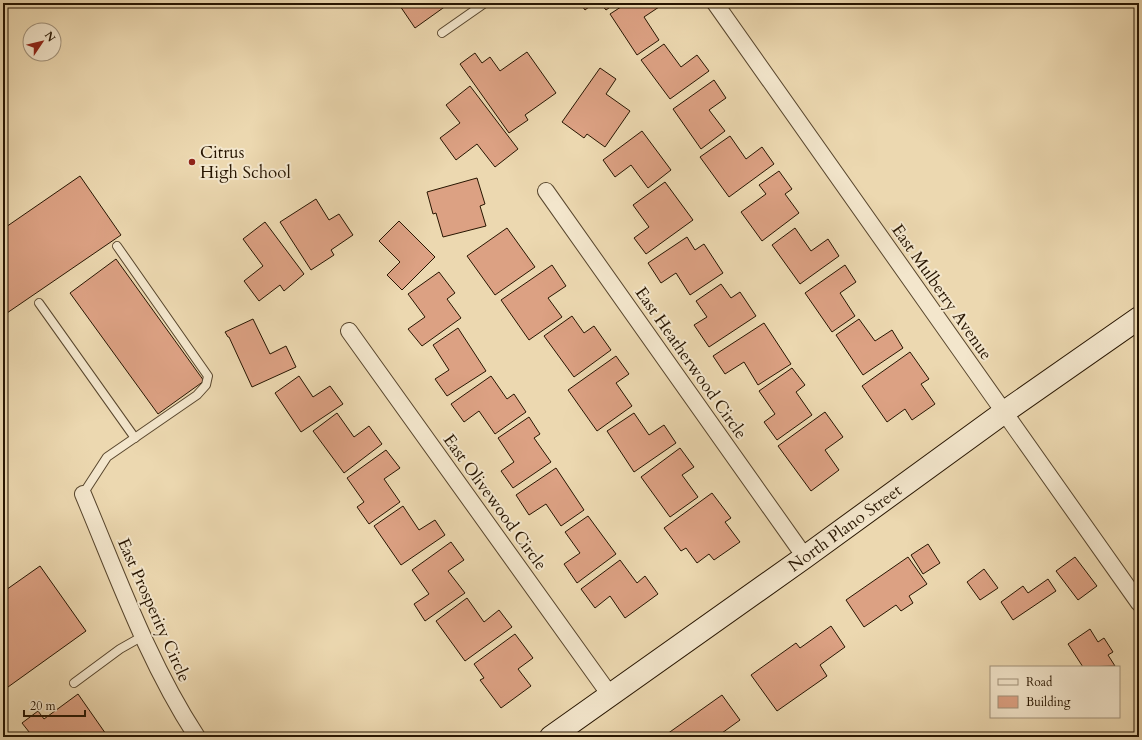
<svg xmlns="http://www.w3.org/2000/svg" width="1142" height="740" viewBox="0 0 1142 740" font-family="Cardo,serif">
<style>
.building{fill:#dca183;stroke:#271501}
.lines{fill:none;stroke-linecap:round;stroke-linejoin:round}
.lane-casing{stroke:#58462d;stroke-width:10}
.street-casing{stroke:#58462d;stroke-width:18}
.secondary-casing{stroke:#271501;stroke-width:24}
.lane{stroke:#f3e6cc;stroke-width:8}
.street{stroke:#f3e6cc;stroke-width:16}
.secondary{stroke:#f3e6cc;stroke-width:22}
.poi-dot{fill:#8f2418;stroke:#f3e6cc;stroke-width:1.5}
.labels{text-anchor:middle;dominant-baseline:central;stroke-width:4;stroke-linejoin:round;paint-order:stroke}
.poi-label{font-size:17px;fill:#271501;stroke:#f3e6cc;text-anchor:start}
.street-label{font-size:17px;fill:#271501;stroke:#f3e6cc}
</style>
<rect width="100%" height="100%" fill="#ecd8b0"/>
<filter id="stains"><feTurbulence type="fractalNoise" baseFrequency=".005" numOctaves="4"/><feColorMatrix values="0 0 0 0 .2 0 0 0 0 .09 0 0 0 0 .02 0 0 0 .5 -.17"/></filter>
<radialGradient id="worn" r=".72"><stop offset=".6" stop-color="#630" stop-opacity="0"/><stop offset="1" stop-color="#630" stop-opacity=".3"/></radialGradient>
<g class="building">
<polygon points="398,3 450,3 415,28"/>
<polygon points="580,3 594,3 585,10"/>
<polygon points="600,3 616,3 606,10"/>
<polygon points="627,3 660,3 662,5 644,17 659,40 637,55 610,14"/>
<polygon points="664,44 681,67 697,55 709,71 670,99 641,60"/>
<polygon points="527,52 556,93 525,115 528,120 509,133 460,64 475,53 482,63 490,57 500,71"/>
<polygon points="600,68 616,79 606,94 630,111 605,147 587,134 584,138 562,122"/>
<polygon points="714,80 726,98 709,110 725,131 701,149 673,109"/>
<polygon points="470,86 518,149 495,167 477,144 456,160 440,138 460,123 446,105"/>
<polygon points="642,131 671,170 648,188 631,165 615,177 603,160"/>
<polygon points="730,136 746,159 762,147 774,164 729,197 700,157"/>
<polygon points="779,171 792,189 785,194 799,213 762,241 741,212 766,194 759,185"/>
<polygon points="80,176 121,235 7,313 3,307 3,229"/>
<polygon points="477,178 485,204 480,206 486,226 443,237 436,213 433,214 427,192"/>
<polygon points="665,182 693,220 646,254 634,238 649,227 633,205"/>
<polygon points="316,199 329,220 339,214 353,235 331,250 334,255 311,270 280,222"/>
<polygon points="399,221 435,257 402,290 387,275 400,262 379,241"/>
<polygon points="265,222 304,274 284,291 280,285 259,301 244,281 263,266 243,239"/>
<polygon points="507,228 535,267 495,295 467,256"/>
<polygon points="795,228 811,251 828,239 839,256 800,284 772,245"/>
<polygon points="687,237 695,250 704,244 723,273 690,295 676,273 661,283 648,263"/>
<polygon points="116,259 204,381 158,414 70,293"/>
<polygon points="552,265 566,286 548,298 562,317 529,340 501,300"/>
<polygon points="845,265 856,282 840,293 855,316 832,332 805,293"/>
<polygon points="439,272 455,293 447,299 461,318 422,346 408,329 425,317 408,294"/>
<polygon points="721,284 731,298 740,292 756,316 709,347 694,325 707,317 696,301"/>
<polygon points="572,316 584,333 594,326 611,350 574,377 544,336"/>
<polygon points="253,319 270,354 286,346 296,367 252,387 229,337 228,337 225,332"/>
<polygon points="859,319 875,341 892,330 903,348 863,375 836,335"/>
<polygon points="764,323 791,364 758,385 744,362 725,374 713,356"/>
<polygon points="458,328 486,371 447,396 435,379 449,370 433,345"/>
<polygon points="910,352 929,379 921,384 935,404 912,420 905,409 887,422 862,386"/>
<polygon points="616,356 629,374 616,383 632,406 597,431 568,390"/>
<polygon points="792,368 805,385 796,392 812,415 777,440 764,422 775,414 759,391"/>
<polygon points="299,376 313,397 330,386 343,404 301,432 275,393"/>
<polygon points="491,376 507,399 514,394 526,412 495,434 479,411 464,422 451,404"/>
<polygon points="825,412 843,437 825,450 839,470 811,491 778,446"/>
<polygon points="337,413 354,437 369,426 382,444 344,473 313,431"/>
<polygon points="634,413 649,435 664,425 676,443 634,472 607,431"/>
<polygon points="529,417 540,434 534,438 551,462 513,488 501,471 514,462 498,438"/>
<polygon points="680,448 694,467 682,475 698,497 670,517 641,477"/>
<polygon points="386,450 400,468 384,479 400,502 369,524 357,507 364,502 347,478"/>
<polygon points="556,468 584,510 561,526 546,504 529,515 516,495"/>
<polygon points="712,493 731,518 725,522 740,542 714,560 709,554 697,563 686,548 681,551 664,528"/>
<polygon points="403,506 419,530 435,520 445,535 401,565 374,526"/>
<polygon points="588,516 616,554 577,583 564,564 580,553 565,532"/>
<polygon points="451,542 464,560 448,571 465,593 425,621 414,604 429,594 412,570"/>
<polygon points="928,544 940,563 923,574 911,555"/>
<polygon points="908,557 927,584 909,596 913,603 901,611 896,605 864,627 846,600"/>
<polygon points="1075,557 1097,586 1078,600 1056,571"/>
<polygon points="620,560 637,583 645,576 658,594 625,618 610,596 595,608 581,589"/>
<polygon points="40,566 86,631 8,687 3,680 3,592"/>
<polygon points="984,569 998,588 980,600 967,582"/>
<polygon points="1048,579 1056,591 1013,620 1001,602 1023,586 1028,593"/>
<polygon points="467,598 484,622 499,610 512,627 465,661 436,621"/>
<polygon points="831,626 845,647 820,665 827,676 777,711 751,675 796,643 800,648"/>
<polygon points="1090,629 1098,642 1104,638 1113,652 1108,655 1115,666 1083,667 1068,644"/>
<polygon points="515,634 533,658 518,669 531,686 501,708 480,680 484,678 474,664"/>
<polygon points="78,694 108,737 33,737 22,723 38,711 44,719"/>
<polygon points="722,695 740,720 722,733 725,737 669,737 667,734"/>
</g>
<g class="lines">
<g class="lane-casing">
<g id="lane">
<polyline points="442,33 485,3"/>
<polyline points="39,303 135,438"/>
<polyline points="83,494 107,457 197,395 206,385 208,376 117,246"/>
<polyline points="74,683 120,649 143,636"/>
</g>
</g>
<g class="street-casing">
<g id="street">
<polyline points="715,3 1139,603"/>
<polyline points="546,191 805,557"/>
<polyline points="349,331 610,695"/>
<path d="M83 494C118 577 148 662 197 737"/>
</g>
</g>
<g class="secondary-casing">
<polyline id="secondary" points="551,737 805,557 1003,413 1139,318"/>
</g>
<use href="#lane" class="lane"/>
<use href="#street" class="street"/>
<use href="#secondary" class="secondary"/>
</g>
<circle class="poi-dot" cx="192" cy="162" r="4"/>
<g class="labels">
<g class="poi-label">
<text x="200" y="152">Citrus<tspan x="200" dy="20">High School</tspan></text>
</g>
<g class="street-label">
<text transform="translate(942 292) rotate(55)">East Mulberry Avenue</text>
<text transform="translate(691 363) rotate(55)">East Heatherwood Circle</text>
<text transform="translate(495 502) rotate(54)">East Olivewood Circle</text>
<text transform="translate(845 528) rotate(-36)">North Plano Street</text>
<text transform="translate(154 610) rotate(66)">East Prosperity Circle</text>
</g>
</g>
<rect width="1142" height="740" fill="none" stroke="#ecd8b0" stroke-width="16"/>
<rect x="4" y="4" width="1134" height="732" fill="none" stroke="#271501" stroke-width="2"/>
<rect x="8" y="8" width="1126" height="724" fill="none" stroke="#271501"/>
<rect x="990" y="666" width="130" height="52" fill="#f3e6cc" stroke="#a1927b"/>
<rect x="998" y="679" width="20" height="6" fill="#f3e6cc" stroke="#a1927b"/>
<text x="1026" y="686" font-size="12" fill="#271501">Road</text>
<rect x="998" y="696" width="20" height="12" fill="#dca183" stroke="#a1927b"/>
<text x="1026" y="706" font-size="12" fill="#271501">Building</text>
<g transform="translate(42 42) rotate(55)"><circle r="19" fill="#f3e6cc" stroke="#a1927b"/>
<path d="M0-3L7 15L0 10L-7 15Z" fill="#8f2418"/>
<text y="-6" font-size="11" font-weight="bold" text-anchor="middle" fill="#271501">N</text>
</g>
<path d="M24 710v6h61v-6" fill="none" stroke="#271501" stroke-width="2"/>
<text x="30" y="710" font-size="12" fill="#271501" stroke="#f3e6cc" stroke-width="3" paint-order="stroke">20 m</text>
<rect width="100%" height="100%" filter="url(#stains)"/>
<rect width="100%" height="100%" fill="url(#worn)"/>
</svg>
